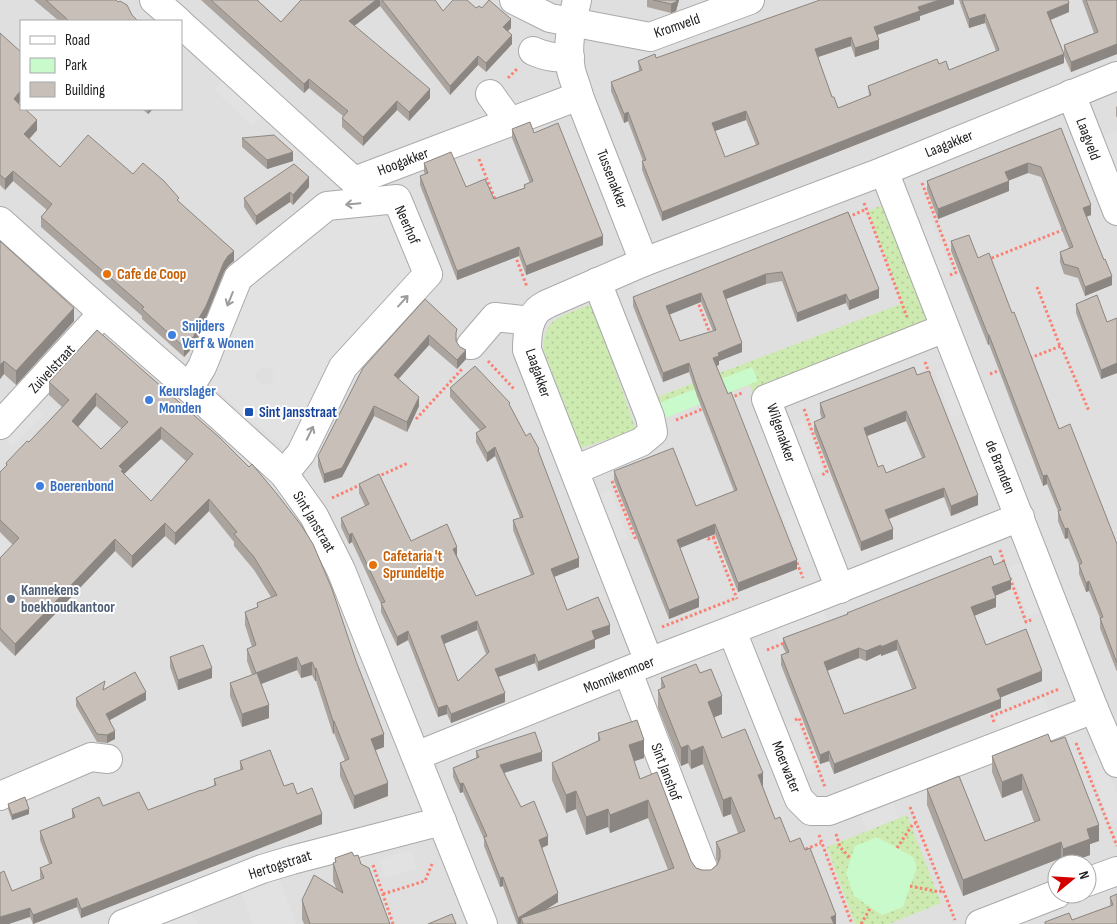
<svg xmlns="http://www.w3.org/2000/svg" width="1117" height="924" viewBox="0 0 1117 924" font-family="'Sofia Sans Condensed',sans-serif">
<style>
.residential{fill:#e0dfdf;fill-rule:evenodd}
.grass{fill:url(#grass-dots)}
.park{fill:#c8facc}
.parking{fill:#e2e2e2;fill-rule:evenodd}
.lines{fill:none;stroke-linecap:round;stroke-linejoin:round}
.minor-casing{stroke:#a9a9a9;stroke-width:30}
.path{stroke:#fa8072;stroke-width:3;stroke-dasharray:2.5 2.5;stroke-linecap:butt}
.minor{stroke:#fff;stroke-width:28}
.wall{fill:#aba49e;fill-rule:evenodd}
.shaded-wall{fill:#8b8681}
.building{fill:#c7bfb8;stroke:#8b8681;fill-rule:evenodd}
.oneway{stroke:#9c9c9c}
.food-dot{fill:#e8710a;stroke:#fff;stroke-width:2}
.shop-dot{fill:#3f7fe0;stroke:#fff;stroke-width:2}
.transit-dot{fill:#1a4fb4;stroke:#fff;stroke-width:2}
.service-dot{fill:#5c6f8a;stroke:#fff;stroke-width:2}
.labels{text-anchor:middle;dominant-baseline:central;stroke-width:4;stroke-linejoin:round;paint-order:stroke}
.street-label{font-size:15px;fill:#222;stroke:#fff}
.food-label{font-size:15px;font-weight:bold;fill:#c56008;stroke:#fff;text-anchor:start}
.shop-label{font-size:15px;font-weight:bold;fill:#366cbe;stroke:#fff;text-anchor:start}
.transit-label{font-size:15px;font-weight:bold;fill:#164399;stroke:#fff;text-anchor:start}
.service-label{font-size:15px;font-weight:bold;fill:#4e5e75;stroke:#fff;text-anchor:start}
</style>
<defs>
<pattern id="grass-dots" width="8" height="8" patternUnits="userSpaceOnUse" patternTransform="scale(1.25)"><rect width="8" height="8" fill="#cdebb0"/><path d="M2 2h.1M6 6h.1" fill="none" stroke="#b0c997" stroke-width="1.8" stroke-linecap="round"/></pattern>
</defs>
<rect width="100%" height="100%" fill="#f2efe9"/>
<path class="residential" d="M0 0H1117V924H0ZM21 21H181V109H21ZM1057 864H1087V894H1057Z"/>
<g class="grass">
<polygon points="887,203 933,323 753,392 749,385 665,418 657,397 903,303 868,211"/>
<path d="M592 304 636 430 581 448 544 351C541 317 565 315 592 304Z"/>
<polygon points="907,815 941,903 889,924 855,924 827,847"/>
</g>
<g class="park">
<polygon points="752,367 758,381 665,418 659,403"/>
<polygon points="877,837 913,857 917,867 903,907 882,915 854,896 846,873 855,846"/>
</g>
<g class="parking">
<polygon points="226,78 265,114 253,126 214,90"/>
<polygon points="1116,131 1117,134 1117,181 1100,137"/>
<path d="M394 207 420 274 292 455 205 380 244 285 329 214ZM264 367 269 368 272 371 274 375 273 379 271 382 268 384 263 385 260 383 257 380 256 376 257 372 260 369Z"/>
<polygon points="932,222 951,270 935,276 916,228"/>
<polygon points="679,262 685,277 638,297 631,282"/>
<polygon points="949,366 966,413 952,418 935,372"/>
<polygon points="32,404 43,414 13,447 1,436"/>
<polygon points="805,422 823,471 807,477 788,428"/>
<polygon points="611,490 628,538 614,544 596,495"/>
<polygon points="797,507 816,557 801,563 782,513"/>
<polygon points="0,535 15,549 4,560 0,556"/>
<polygon points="1026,561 1044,610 1028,616 1009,567"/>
<polygon points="729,603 735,618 687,637 681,622"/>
<polygon points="822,607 828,622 780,641 774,626"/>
<polygon points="1044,698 1050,713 1001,732 996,717"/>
<polygon points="797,723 816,772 800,778 781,729"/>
<polygon points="1101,752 1117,794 1117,820 1110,822 1086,758"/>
<polygon points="893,803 899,818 867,831 861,816"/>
<polygon points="411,850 417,869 385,878 380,859"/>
<polygon points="278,875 296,924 253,924 240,889"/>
<polygon points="187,909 198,924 150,924"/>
</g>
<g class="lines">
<g class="minor-casing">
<g id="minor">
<polyline points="154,0 178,21"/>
<polyline points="514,0 550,18 650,37 750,0"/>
<path d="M181 24 354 181 579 96C577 87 573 79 571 70 566 47 572 22 577 0"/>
<path d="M533 51C546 57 556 58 570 57"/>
<polyline points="490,94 510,122"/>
<polyline points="1071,94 1117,211"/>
<polyline points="579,96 644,262"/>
<polyline points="884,171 1094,709 1117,763"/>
<polyline points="0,221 103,313 189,388 284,474 314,516 341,570 483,924"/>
<polyline points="471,345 495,317 531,321"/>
<polyline points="189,388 202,367 238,278 327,206 397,199 428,274 343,367 301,453 284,474"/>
<polyline points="0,425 103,313"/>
<polyline points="575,470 641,442 653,432 650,417 597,282"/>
<polyline points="840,589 766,399 945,328"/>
<polyline points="732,631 799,799 811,811 829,811 1094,709"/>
<path d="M649 662 527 350C527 338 528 320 537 311 539 308 544 306 547 304L644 262 884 171 1117 76"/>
<polyline points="628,672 705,873"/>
<polyline points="416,756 649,662 823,595 1020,517"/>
<polyline points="0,796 91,757 108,759"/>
<polyline points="1087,882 1117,871"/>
<polyline points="123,924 262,869 292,860 442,821"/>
<polyline points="980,924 1057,894"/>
</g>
</g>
<g class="path">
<polyline points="508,78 517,69"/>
<polyline points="479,159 496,202"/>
<polyline points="922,183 956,272"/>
<polyline points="864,203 907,317"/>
<polyline points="848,217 867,209"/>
<polyline points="515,255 527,287"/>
<polyline points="987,260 1065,229"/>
<polyline points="950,275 962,270"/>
<polyline points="1037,287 1060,346"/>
<polyline points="697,300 711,336"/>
<polyline points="1030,358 1061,346 1089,411"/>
<polyline points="488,361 514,389"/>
<polyline points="925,362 930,375"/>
<polyline points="990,374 1003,369"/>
<polyline points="730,398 742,393"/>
<polyline points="804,409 827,472 822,475"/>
<polyline points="416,419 463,368"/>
<polyline points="676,420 705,408"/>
<polyline points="377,477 408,463"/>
<polyline points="612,481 636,540"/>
<polyline points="332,498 362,484"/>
<polyline points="707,534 708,539 719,535"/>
<polyline points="713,537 737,599"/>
<polyline points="1000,550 1005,565"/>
<polyline points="795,558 803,578"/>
<polyline points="1010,578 1026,622 1033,619"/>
<polyline points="662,627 736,598"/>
<polyline points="767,650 787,642"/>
<polyline points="795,720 799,718 825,787"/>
<polyline points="994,722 992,716 1059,689"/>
<polyline points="1076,743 1117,846"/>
<polyline points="910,807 955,920"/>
<polyline points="836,834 840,847 851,859"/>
<polyline points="819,835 852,924"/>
<polyline points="897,848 913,824 916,823"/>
<polyline points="801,851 821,843"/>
<polyline points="373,865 393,924"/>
<polyline points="910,886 939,892 943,890"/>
<polyline points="383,894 425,881 432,864"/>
<polyline points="861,924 871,907"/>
</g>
<use href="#minor" class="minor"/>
</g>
<g class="wall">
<polygon points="34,0 116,0 138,21 59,21"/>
<polygon points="201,0 259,0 258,1 281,22 301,0 435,0 443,11 482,8 511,28 508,31 512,44 486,72 478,65 450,95 380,6 354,26 430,98 409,121 397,110 363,146 342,127 342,118 343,116 309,88 304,93"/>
<polygon points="647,0 679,0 676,11 671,13 647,7"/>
<path d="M954 0V4L920 16V20L877 35 879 49 855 57 851 46 818 57 832 97 838 108 869 96 868 86 939 64 949 70 996 51 985 23 969 28 959 0H1068L1069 12 1051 20 1064 54V45L1094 33 1082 0H1117V54L1071 72 1064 56V63L662 221 642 170V161H643L628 121 624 123 611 91V82L639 71 638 61 656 58ZM746 120 756 145 725 157 715 131Z"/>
<polygon points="0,33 19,103 37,130 29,139 60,167 133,174 179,202 234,261 228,266 224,272 206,317 199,328 199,334 194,346 184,357 142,319 142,316 41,227 41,217 47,210 13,181 5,190 0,185"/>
<polygon points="1117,106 1117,118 1116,116 1116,107"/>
<polygon points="142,109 153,109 148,114"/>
<polygon points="1061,128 1091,215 1086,217 1112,285 1085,296 1078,278 1064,274 1060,262 1060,252 1069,248 1041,177 1028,173 1009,180 1009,191 938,219 927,190 927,181"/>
<polygon points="512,129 534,133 603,245 526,275 519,256 457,280 420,185 420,176 425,174 424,172 424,163 466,187 494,199 524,188 524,185 530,183 512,138"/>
<polygon points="242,138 293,161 267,169 242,147"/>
<polygon points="309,187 293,205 290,202 256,225 244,207 244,198"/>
<path d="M848 212 879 298 849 310 846 303 797 322 782 281 766 284 726 299 742 352 719 361V365L716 366 797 569 738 592 715 534 680 548 699 607 669 619 614 480V471L696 506 734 491 697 396 689 372 663 382 633 306V297ZM701 302 713 331 680 341 670 314Z"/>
<polygon points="0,241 74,321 16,385 4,374 0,379"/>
<polygon points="951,241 978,258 1012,313 1059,429 1117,544 1117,672 1100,628 1100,618 1089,591 1086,592 1079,574 1079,565 1068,538 1065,539 1058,521 1058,511 1047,484 1043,486 989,344 988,345 951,251"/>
<polygon points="425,299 457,339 456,341 466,359 457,369 429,345 398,379 419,406 407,432 374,416 342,477 324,483 318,466 318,456"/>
<polygon points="1076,304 1107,322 1117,318 1117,373 1101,379 1076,313"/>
<path d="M97 330 220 438 384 747 375 750 388 796 354 809 340 776V763L345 761 334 733 333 734 316 681H315L312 675 301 678 297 670 261 684 269 718 242 727 230 696V683L252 675 247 661V649L252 647 245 625V612L257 608V603L271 597 254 570 234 546V542L209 511 175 545 165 536 132 568 115 551 15 656 0 641V558L13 545 0 532V472L6 466V463L29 442 62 407 49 395V382ZM96 406 122 429 101 449 78 427ZM161 439 186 461 151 501 124 474Z"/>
<path d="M917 375 978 505 951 516 944 497 889 519 893 539 861 551 814 431V422L822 419 820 413V403ZM906 421 922 458 886 473 878 467 867 436Z"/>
<path d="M450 388 510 408 526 436 539 453 579 567 554 577 567 610 610 634 595 640V648L538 671 535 663 499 677 505 702 451 723 447 714 438 717 408 640 397 646 381 612V604L352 542 349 544 341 527V518L365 506 359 493V484L411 541 457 556 476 596 531 575 513 530V520L520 518 495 456 487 462 476 442V433L480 430 450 397ZM477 630 486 654 458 681 444 644Z"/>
<path d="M994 565 1011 589 995 596 996 607 974 616 986 645 1042 681 1001 697V708L834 774 829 761 820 764 781 665V655L786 653 783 647V638L847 615V613ZM897 650 912 689 844 714 827 671 859 658 866 661 881 654V656Z"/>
<polygon points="170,657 212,678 178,690 170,667"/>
<polygon points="700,673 722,714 714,717 722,738 763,787 775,819 790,842 836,924 517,924 503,886 500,887 484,846 484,839 463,792 460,793 453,777 453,768 476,758 476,751 542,761 504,773 521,807 548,845 542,848 558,902 545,910 668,870 648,818 610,833 608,827 586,835 576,809 566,813 552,780 552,763 598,741 598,733 644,758 634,761 640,779 691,861 696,868 702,870 711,870 718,863 716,859 716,842 738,833 731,814 723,817 703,764 691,769 688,763 681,766 658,708 658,690 661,689 661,678"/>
<polygon points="105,689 146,700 110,720 115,739 107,743 97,742 76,706 76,698"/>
<polygon points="1051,742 1099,841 1090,844 1090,855 1066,864 1063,864 1061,858 963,896 927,805 927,789 985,841 1034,822 1022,790 1002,798 992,772 992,756"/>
<polygon points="240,761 297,794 322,824 81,918 77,907 33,924 30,917 12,891 41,880 40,877 40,868 49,864 40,840 40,831 72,818 72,809 103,806 148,810 201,791 214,786 214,779 240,770"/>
<polygon points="8,804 29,814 12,820 8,809"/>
<polygon points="354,856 361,864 390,924 304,924 302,919 302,900 336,888 333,881 333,863 335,862 335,858"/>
<polygon points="1117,894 1117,924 1045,924 1045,922 1072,920 1110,906 1110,897"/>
</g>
<g class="shaded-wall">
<polygon points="376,0 380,0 380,6 349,30 349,21"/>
<polygon points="677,0 679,0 676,11 671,13 671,4"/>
<polygon points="939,0 954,0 954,4 920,16 920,20 874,36 874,27 918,7"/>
<polygon points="1069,3 1069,12 1047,21 1047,12"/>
<polygon points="985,14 985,23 969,28 969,19"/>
<polygon points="511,19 511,28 503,36 503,27"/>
<polygon points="512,35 512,44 486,72 486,63"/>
<polygon points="851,37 851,46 815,58 815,49"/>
<polygon points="879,40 879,49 855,57 855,48"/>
<polygon points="1117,44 1117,54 1071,72 1071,62"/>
<polygon points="1064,54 1064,63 662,221 662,212"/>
<polygon points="478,56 478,65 450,95 450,86"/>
<polygon points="309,79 309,88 304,93 304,84"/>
<polygon points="430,89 430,98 409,121 409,112"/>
<polygon points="21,90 21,101 14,109 14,99"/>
<polygon points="397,101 397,110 363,146 363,137"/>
<polygon points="148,109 153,109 148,114"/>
<polygon points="746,111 746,120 712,132 712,123"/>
<polygon points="628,112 628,121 624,123 624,114"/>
<polygon points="37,120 37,130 24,145 24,134"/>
<polygon points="293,152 293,161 267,169 267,160"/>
<polygon points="1028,163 1028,173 1005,182 1005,172"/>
<polygon points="13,171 13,181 5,190 5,179"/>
<polygon points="309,177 309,187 293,205 293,195"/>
<polygon points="1009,181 1009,191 938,219 938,209"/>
<polygon points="290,192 290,202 256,225 256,216"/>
<polygon points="1091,205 1091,215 1083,218 1083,208"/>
<polygon points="603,236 603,245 526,275 526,266"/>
<polygon points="519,247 519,256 457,280 457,271"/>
<polygon points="234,251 234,261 228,266 224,272 206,317 199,328 199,334 194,346 184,357 184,347 199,318 224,262 228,256"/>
<polygon points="766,274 766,284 723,300 723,291"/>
<polygon points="1112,276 1112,285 1085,296 1085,287"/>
<polygon points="879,289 879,298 849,310 849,301"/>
<polygon points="701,293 701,302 666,316 666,306"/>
<polygon points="846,294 846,303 797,322 797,313"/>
<polygon points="74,308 74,321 16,385 16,371"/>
<polygon points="429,335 429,345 394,384 394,375"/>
<polygon points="988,335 989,335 989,344 988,345"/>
<polygon points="742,343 742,352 719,361 719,365 713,367 713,358 718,353"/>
<polygon points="466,350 466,359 457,369 457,360"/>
<polygon points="4,361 4,374 0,379 0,365"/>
<polygon points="689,363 689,372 663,382 663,373"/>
<polygon points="1117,363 1117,373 1101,379 1101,370"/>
<polygon points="96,393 96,406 72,434 72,421"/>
<polygon points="419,397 419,406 407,432 407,422"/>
<polygon points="374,406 374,416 342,477 324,483 324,474"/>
<polygon points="906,411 906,421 864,437 864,428"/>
<polygon points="161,427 161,439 123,475 119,466"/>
<polygon points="495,447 495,456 487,462 487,453"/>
<polygon points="1047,475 1047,484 1043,486 1043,476"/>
<polygon points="944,488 944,497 885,520 885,510"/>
<polygon points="978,495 978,505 951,516 951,506"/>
<polygon points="209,499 209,511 175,545 175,533"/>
<polygon points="165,523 165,536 132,568 132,556"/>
<polygon points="715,524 715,534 677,549 677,540"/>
<polygon points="1068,528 1068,538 1065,539 1065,529"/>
<polygon points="893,529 893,539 861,551 861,542"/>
<polygon points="352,533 352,542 349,544 349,535"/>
<polygon points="115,539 115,551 15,656 15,644"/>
<polygon points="457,547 457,556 453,558 453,549"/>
<polygon points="579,558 579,567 551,578 551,569"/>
<polygon points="797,560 797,569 738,592 738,583"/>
<polygon points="1011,580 1011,589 992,597 992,587"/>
<polygon points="1089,581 1089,591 1086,592 1086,583"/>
<polygon points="699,598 699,607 669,619 669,610"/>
<polygon points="996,598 996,607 971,617 971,607"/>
<polygon points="477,621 477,630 441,645 441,636"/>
<polygon points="610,625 610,634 595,640 595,648 538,671 538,662 592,631"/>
<polygon points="408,631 408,640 397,646 397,637"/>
<polygon points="897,640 897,650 881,656 881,647"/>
<polygon points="881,645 881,654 866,661 866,651"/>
<polygon points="859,648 859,658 824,672 824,662"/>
<polygon points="535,654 535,663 495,678 495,669"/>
<polygon points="297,657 297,670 256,686 256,673"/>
<polygon points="312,662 312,675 301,678 301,666"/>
<polygon points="212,668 212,678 178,690 178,680"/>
<polygon points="316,668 316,681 315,681 315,669"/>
<polygon points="1042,671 1042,681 997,699 997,689"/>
<polygon points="146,692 146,700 106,722 106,714"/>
<polygon points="505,693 505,702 451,723 451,714"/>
<polygon points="722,696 722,714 708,720 708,702"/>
<polygon points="1001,699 1001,708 834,774 834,764"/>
<polygon points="269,705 269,718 242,727 242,714"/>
<polygon points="447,705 447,714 438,717 438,708"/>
<polygon points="333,721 334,721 334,733 333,734"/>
<polygon points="115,731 115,739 107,743 107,735"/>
<polygon points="384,734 384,747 371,752 371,739"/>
<polygon points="644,740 644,758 629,763 629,745"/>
<polygon points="688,745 688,763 681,766 681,748"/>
<polygon points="703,746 703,764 691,769 691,751"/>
<polygon points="829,751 829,761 820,764 820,755"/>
<polygon points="542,752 542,761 500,774 500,765"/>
<polygon points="763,773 763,791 758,775"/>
<polygon points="1022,774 1022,790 1002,798 1002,782"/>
<polygon points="388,783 388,796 354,809 354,796"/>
<polygon points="463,783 463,792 460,793 460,784"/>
<polygon points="576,791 576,809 566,813 566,795"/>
<polygon points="731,797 731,814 723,817 723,800"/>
<polygon points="648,800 648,818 610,833 610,815"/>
<polygon points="29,809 29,814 12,820 12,815"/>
<polygon points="608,809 608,827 586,835 586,817"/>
<polygon points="322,814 322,824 81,918 81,909"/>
<polygon points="1099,825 1099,841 1090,844 1090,855 1066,864 1063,864 1063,849 1087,829"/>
<polygon points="548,836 548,845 539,849 539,840"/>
<polygon points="1061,842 1061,858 963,896 963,880"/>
<polygon points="503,877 503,886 500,887 500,878"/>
<polygon points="558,893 558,902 523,924 521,918 521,924 518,924 518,918"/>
<polygon points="77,898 77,907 33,924 33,915"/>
<polygon points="30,908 30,917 9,924 0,924 0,917"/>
<polygon points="836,915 836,924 831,924 831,917"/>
</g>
<g class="building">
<polygon points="46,0 116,0 118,2 120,1 127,5 132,15 138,21 67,21 68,20"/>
<polygon points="211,0 257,0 281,22 301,0 376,0 349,21 430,89 409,112 397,101 363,137 342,118 348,111 309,79 304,84"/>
<polygon points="382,0 435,0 443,11 453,0 467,0 476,8 479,6 482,8 489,0 511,19 503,27 512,35 486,63 478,56 450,86"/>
<polygon points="653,0 677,0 676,2 671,4"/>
<path d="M820 0H939L918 7 920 11 874 27 879 40 855 48 851 37 815 49 832 97H834L838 108 871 95 868 86 937 59 939 64 946 61 949 70 999 50 985 14 969 19 962 0H1068L1069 3 1047 12 1064 54 662 212 642 161 646 160 628 112 624 114 611 82 642 70 638 61 655 54 656 58ZM746 111 759 144 725 157 712 123Z"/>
<polygon points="1086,0 1117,0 1117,44 1071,62 1064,45 1098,32"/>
<polygon points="0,33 21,52 21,90 14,99 21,106 21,109 25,109 37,120 24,134 60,167 88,135 133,174 143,163 164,181 179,198 177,200 234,251 228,256 224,262 206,306 199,318 199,323 194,336 184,347 142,309 144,307 41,217 52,204 13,171 5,179 0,175"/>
<polygon points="530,122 534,133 558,123 603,236 526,266 519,247 457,271 420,176 428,173 424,163 451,152 466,187 485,179 494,199 525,188 524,185 533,181 512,129"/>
<polygon points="1061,128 1091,205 1083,208 1104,260 1105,259 1112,276 1085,287 1078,268 1064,264 1060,252 1073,247 1041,167 1028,163 1005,172 1009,181 938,209 927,181"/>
<polygon points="274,135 293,152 267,160 242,138"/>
<polygon points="294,164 309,177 293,195 290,192 256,216 244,198"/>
<path d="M848 212 879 289 849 301 846 294 797 313 782 272 766 274 723 291 742 343 718 353 719 356 713 358 728 394 731 392 797 560 738 583 715 524 677 540 699 598 669 610 614 471 673 448 696 506 737 490 697 387 689 363 663 373 633 297ZM701 293 716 330 680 341 666 306Z"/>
<polygon points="969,235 978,258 989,253 1012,313 1014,312 1059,429 1070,424 1117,544 1117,663 1100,618 1103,617 1089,581 1086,583 1079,565 1082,563 1068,528 1065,529 1061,520 1058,511 1061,510 1047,475 1043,476 989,335 988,335 951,241"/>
<polygon points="0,241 74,308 16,371 4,361 0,365"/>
<polygon points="1097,295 1107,322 1117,318 1117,363 1101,370 1076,304"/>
<polygon points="425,299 457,329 456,333 456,341 460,347 466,350 457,360 429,335 394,375 419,397 407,422 374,406 342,468 324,474 318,456 363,368"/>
<path d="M97 330 220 438 249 467 252 464 277 494 301 525 313 544 332 589 356 661 384 734 371 739 388 783 354 796 340 763 349 759 334 721H333L316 668 315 669 312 662 301 666 297 657 256 673 247 649 256 645 245 612 258 607 257 603 277 595 254 557 234 534 237 532 209 499 175 533 165 523 132 556 115 539 15 644 0 628V558L19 538 0 520V472L7 465 6 463 27 441 29 442 69 400 49 382ZM96 393 128 422 101 449 72 421ZM161 427 193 454 151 501 121 471 123 470 119 466Z"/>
<path d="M475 366 510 403 509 404 526 436 530 433 539 449 538 450 579 558 551 569 567 610 598 597 610 625 592 631 595 639 538 662 535 654 495 669 505 693 451 714 447 705 438 708 408 631 397 637 381 603 385 602 352 533 349 535 341 518 369 504 359 484 379 474 411 541 447 524 457 547 453 549 476 596 534 574 513 520 523 517 495 447 487 453 476 433 486 427 450 388ZM477 621 489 652 458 681 441 636Z"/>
<path d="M914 367 917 375 929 371 978 495 951 506 944 488 885 510 893 529 861 542 814 422 825 417 820 403ZM906 411 925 457 886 473 883 465 878 467 864 428Z"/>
<path d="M991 556 994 565 1004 561 1011 580 992 587 996 598 971 607 986 645 1026 629 1042 671 997 689 1001 699 834 764 829 751 820 755 781 655 789 652 783 638 848 614 847 613ZM897 640 916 688 844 714 824 662 859 648 866 651 881 645V647Z"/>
<polygon points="203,645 212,668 178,680 170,657"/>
<polygon points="696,664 700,673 711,669 722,696 708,702 722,738 745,729 763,773 758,775 775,819 780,817 790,842 800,838 805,850 810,848 836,915 831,917 834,924 523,924 521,918 674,868 648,800 610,815 608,809 586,817 576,791 566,795 552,763 600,740 598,733 637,720 644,740 629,745 640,779 657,772 691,861 696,868 702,870 711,870 717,865 720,858 720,850 716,842 745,831 731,797 723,800 703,746 691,751 688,745 681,748 658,690 665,687 661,678"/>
<polygon points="135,672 146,692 106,714 115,731 107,735 97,734 76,698 105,681 103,690"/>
<polygon points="257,673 269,705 242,714 230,683"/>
<polygon points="535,732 542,752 500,765 521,807 534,801 548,836 539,840 558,893 518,918 503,877 500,878 484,837 487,836 463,783 460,784 453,768 479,757 476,751"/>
<polygon points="1048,734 1051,742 1065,737 1099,825 1087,829 1090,839 1063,849 1061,842 963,880 927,789 959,776 985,841 1040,820 1022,774 1002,782 992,756"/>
<polygon points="270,750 284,786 293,783 297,794 312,788 322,814 81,909 77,898 33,915 30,908 0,917 0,873 4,871 12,891 44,878 40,868 52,863 40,831 75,817 72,809 99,797 103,806 139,792 148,810 201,790 201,791 216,785 214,779 243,769 240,761"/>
<polygon points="25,797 29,809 12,815 8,804"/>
<polygon points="352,852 354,856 358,855 361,864 369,868 390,924 310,924 302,900 314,875 343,893 333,863 336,862 335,858"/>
<polygon points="1117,894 1117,924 1045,924 1045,922 1069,913 1072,920 1113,905 1110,897"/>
<polygon points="452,914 456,924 428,924"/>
</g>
<defs><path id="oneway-shaft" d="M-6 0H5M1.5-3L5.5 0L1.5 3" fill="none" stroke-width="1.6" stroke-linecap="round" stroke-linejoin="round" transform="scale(1.25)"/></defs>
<g class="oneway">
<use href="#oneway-shaft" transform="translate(353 204) rotate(175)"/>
<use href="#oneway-shaft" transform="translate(230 299) rotate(112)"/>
<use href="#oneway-shaft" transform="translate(403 301) rotate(-48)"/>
<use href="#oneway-shaft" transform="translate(310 433) rotate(-64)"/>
</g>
<g class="food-dot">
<circle cx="107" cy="274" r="5"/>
<circle cx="373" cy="565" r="5"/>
</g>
<g class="shop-dot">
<circle cx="172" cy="335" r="5"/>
<circle cx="149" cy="400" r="5"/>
<circle cx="40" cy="486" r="5"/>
</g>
<rect class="transit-dot" x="244" y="407" width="10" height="10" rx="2.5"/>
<circle class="service-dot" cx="11" cy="599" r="5"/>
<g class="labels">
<g class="street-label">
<text transform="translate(677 26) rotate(-19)">Kromveld</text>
<text transform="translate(1088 139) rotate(69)">Laagveld</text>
<text transform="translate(949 144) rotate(-22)">Laagakker</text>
<text transform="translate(403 162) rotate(-21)">Hoogakker</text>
<text transform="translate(612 179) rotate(69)">Tussenakker</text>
<text transform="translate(407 225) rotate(66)">Neerhof</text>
<text transform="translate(52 369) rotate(-47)">Zuivelstraat</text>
<text transform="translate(538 373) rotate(71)">Laagakker</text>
<text transform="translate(781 433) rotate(71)">Wilgenakker</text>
<text transform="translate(1000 467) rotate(68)">de Branden</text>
<text transform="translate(314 522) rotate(59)">Sint Janstraat</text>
<text transform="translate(619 675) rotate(-22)">Monnikenmoer</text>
<text transform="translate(786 767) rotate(68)">Moerwater</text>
<text transform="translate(666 772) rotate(69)">Sint Janshof</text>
<text transform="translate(280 865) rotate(-18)">Hertogstraat</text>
</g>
<g class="food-label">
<text x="117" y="274">Cafe de Coop</text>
<text x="383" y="556">Cafetaria 't<tspan x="383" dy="17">Sprundeltje</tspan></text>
</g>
<g class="shop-label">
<text x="182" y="326">Snijders<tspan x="182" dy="17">Verf &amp; Wonen</tspan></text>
<text x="159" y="391">Keurslager<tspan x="159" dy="17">Monden</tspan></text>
<text x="50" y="486">Boerenbond</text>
</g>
<g class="transit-label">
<text x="259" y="412">Sint Jansstraat</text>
</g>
<g class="service-label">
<text x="21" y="590">Kannekens<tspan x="21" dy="17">boekhoudkantoor</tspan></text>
</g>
</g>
<rect x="20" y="20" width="162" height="90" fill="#ffffff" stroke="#a7a7a7"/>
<rect x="30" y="36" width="25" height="8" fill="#ffffff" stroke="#a7a7a7"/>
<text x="65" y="45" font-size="15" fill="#222222">Road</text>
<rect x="30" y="58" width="25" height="15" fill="#c8facc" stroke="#a7a7a7"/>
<text x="65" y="70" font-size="15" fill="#222222">Park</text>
<rect x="30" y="82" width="25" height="15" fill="#c7bfb8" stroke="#a7a7a7"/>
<text x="65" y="95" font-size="15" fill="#222222">Building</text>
<g transform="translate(1072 879) rotate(72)"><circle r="24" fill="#ffffff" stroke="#a7a7a7"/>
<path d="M0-4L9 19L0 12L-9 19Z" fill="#d40000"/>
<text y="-8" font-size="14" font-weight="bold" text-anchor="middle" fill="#222222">N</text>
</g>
</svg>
